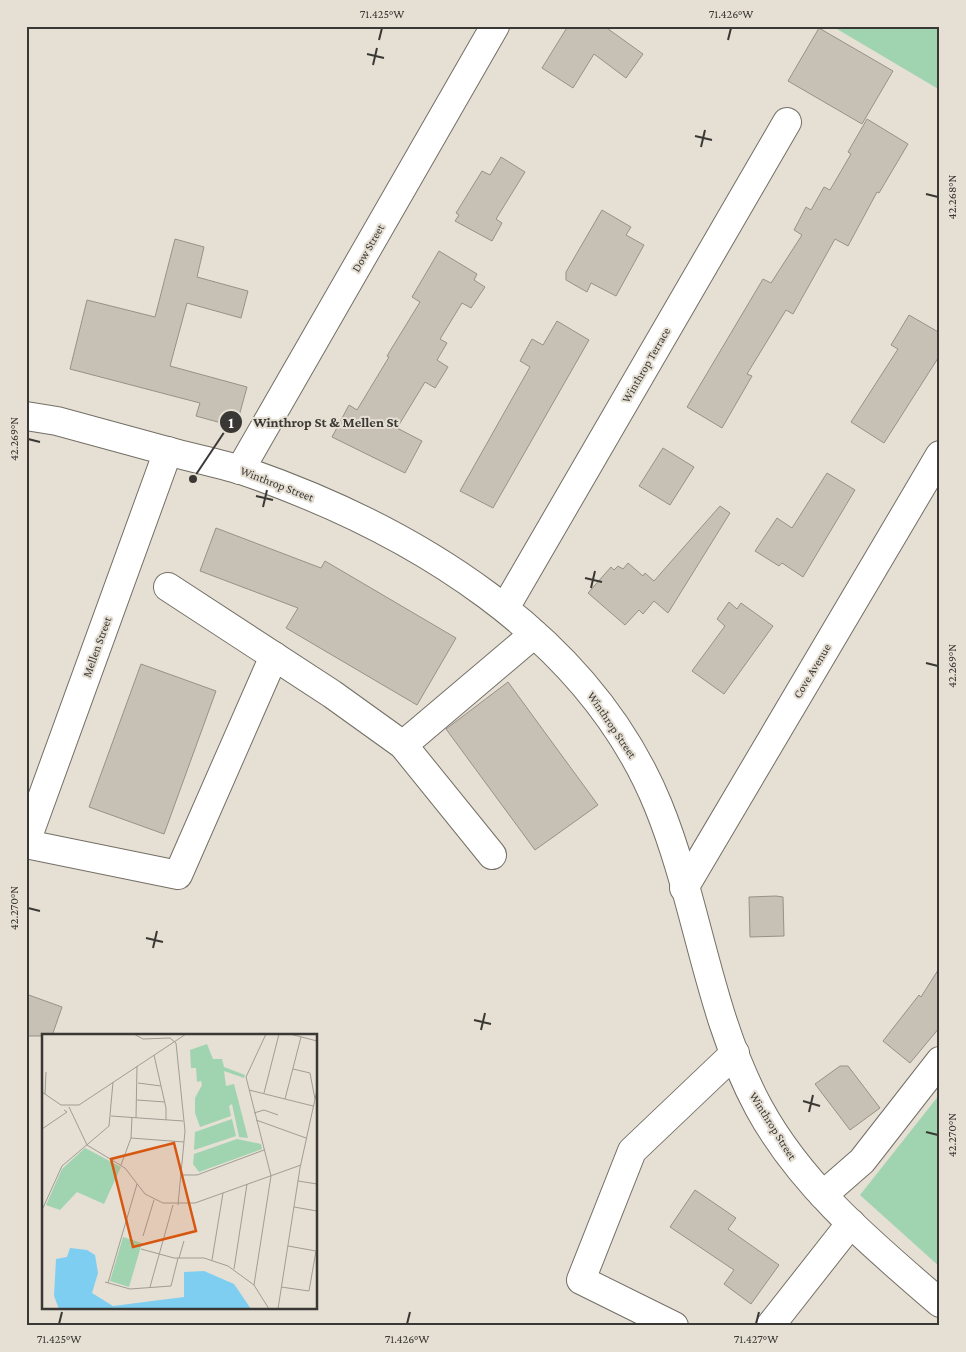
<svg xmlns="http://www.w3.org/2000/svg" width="966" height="1352" viewBox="0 0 966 1352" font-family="'Crimson Pro',serif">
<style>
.green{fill:#a0d4b1}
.building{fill:#c6c0b5;stroke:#979187}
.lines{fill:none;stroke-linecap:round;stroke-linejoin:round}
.minor-casing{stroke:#746f65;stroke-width:30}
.minor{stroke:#fff;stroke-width:28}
.ticks{fill:none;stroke:#3a3834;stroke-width:2}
.labels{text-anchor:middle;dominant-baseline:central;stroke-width:4;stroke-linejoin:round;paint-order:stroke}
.street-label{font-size:12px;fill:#3a3834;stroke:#e5dfd4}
.inset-road{fill:none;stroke:#a19c94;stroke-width:1}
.view{fill:#d75610;fill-opacity:0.15;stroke:#d75610;stroke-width:2.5}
.inset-edge{fill:none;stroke:#3a3834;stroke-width:2.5}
.leader{fill:none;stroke:#3a3834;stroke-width:2}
.callout-dot{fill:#3a3834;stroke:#e5dfd4;stroke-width:2}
.mark-label{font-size:15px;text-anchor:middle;font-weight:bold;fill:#fff}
.callout-label{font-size:14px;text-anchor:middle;font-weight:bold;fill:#3a3834;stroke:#e5dfd4;stroke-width:4;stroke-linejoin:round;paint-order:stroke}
.neatline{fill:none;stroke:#3a3834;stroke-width:2}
.ticks-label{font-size:12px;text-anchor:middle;fill:#3a3834}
</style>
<rect width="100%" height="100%" fill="#e5dfd4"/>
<g class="green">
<polygon points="832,26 940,26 940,90"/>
<polygon points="940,1094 940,1267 860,1195"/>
</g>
<g class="building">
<polygon points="568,26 604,26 643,54 626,78 594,54 573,88 542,68"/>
<polygon points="819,28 893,71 862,124 788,81"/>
<polygon points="867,119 908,144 879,193 877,192 848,246 835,239 793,314 786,310 747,374 752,376 722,428 687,407 763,279 771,283 802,235 794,230 806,207 811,210 824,187 830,190 851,154 848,152"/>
<polygon points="501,157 525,172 496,219 502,223 492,241 455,221 459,215 456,213 482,171 490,175"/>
<polygon points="602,210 631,227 626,235 644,245 616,296 591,283 587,292 566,280 566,272"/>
<polygon points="175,239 204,247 197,277 248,291 241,318 187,303 170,366 247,387 236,427 196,416 200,403 70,369 87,300 155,317"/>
<polygon points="439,251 477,274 474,280 485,287 471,308 462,303 440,339 447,343 437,360 448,367 435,388 425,382 397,428 422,441 405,473 332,437 349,405 357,410 389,357 387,356 420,302 412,297"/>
<polygon points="909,315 940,333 940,355 884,443 851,422 898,349 891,345"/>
<polygon points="557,321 589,340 493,508 460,491 530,367 520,361 532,339 543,345"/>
<polygon points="663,448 694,467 670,505 639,486"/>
<polygon points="827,473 855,490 803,577 782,563 779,566 755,551 777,518 792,528"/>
<polygon points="720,506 730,513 668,613 654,601 643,614 639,610 625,625 588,593 611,567 614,570 618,566 623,569 628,563 643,576 645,573 654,581"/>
<polygon points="216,528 321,568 325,561 456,638 417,705 286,628 298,608 200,571"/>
<polygon points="729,602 737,609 741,603 773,626 724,694 692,671 725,626 717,619"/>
<polygon points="141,664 216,691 164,834 89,807"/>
<polygon points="508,682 598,805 535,850 446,729"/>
<polygon points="776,896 783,897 784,936 750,937 749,897"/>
<polygon points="940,967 940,1027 910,1063 883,1041 919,995 921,997"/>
<polygon points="26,994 62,1007 52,1036 26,1036"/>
<polygon points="840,1066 848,1066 880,1108 850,1130 815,1084"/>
<polygon points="695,1190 736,1218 728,1229 779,1265 751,1304 724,1284 734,1270 670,1227"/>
</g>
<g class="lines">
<g class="minor-casing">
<g id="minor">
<path d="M26 416 57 421C94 431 130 441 167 451 192 458 219 463 244 471 412 529 588 634 658 805 698 903 708 1014 759 1108 802 1187 873 1245 940 1303"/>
<polyline points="240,470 495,26"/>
<polyline points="168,587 332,694 403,745"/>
<polyline points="505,608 787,122"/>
<polyline points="26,842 168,451"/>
<polyline points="26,844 178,875 274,656"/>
<polyline points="492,855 403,745 534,634"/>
<polyline points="684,888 940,455"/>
<polyline points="823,1195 862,1161 940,1061"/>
<polyline points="674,1326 581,1280 632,1151 735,1053"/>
<polyline points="770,1326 851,1223"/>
</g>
</g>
<use href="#minor" class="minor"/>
</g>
<path class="ticks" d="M379 40 382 28M728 40 731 28M367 54 384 58M373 65 377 48M695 136 712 140M701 147 705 130M926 194 938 197M28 439 40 442M256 496 273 500M263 507 267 490M585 578 602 582M591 588 595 571M926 663 938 666M28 908 40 911M146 938 163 942M153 948 157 931M474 1020 491 1024M481 1030 485 1013M803 1101 820 1106M809 1112 813 1095M926 1132 938 1135M59 1324 62 1312M407 1324 410 1312M756 1324 759 1312"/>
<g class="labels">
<g class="street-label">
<text transform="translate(368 248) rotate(-60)">Dow Street</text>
<text transform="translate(646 365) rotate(-60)">Winthrop Terrace</text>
<text transform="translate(277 484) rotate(21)">Winthrop Street</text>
<text transform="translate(97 647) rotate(-70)">Mellen Street</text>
<text transform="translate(812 671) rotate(-59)">Cove Avenue</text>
<text transform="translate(612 725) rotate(56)">Winthrop Street</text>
<text transform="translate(773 1126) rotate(58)">Winthrop Street</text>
</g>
</g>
<g transform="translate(42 1034)">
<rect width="275" height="275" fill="#e5dfd4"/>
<path d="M165 10 171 25H180L182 33 203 41 202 44 182 37 184 52 192 50 206 104 197 103 190 70 187 72 189 82 158 93 153 79V64L160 51 159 47 155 48 154 34H149L148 16ZM190 85 194 102 152 116 153 98ZM195 105 219 110 220 115 157 138 151 130 152 120ZM43 114 79 133 62 170 35 158 18 176 4 171 20 135ZM81 203 100 209 87 253 68 247Z" fill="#a0d4b1"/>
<path d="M28 214 45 216 53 221 56 239 50 259 71 272 142 263V238L162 237 192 250 209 275H17L12 262 14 225 25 223Z" fill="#7ecef1"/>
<path class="inset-road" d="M92 0 101 5 128 4 134 9 143 97 136 171M248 0 275 7M112 21 124 74V86M251 35 268 39 273 65M96 49 119 52M207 56 271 72M0 58 19 71H37L144 0M222 59 237 0M3 60 4 38M243 65 259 3M95 66 123 68M27 73 45 111 83 134 103 160 121 169H153L259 131M212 79 222 76 236 81M69 82 141 87M94 84 95 32M214 86 264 104M0 95 25 78 22 76M89 104 142 108M79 131 89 104 90 83M139 141H155L222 116M256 147 275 150M252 173 275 177M0 176 20 132 67 92 71 48M101 202 112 166M246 212 274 217M99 215 132 224H162L186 232 212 251 227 275M137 224 142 207M170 226 181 159M192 235 205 150M63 248 88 255 129 252 136 224M66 249 95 150M212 251 229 142 204 43 224 0M108 253 131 171M239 253 267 257 274 217M236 275 258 134 275 56"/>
<path class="view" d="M132 109 154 197 91 213 69 125Z"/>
<rect width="275" height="275" class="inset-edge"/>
</g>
<path class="leader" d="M193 479L231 422"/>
<g class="callout-dot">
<circle cx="193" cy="479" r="5"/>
<circle cx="231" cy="422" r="12"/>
</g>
<g class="mark-label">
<text x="231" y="428">1</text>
</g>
<g class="callout-label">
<text x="326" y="427">Winthrop St &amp; Mellen St</text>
</g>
<rect width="966" height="1352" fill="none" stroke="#e5dfd4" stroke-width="55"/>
<rect x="28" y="28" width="910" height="1296" class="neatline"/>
<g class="ticks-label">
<text x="382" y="18">71.425°W</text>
<text x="731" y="18">71.426°W</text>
<text transform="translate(952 197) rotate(-90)" y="4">42.268°N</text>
<text transform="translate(14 439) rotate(-90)" y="4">42.269°N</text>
<text transform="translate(952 666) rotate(-90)" y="4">42.269°N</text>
<text transform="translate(14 908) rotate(-90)" y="4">42.270°N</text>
<text transform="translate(952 1135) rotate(-90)" y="4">42.270°N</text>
<text x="59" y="1343">71.425°W</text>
<text x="407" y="1343">71.426°W</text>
<text x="756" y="1343">71.427°W</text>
</g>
</svg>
